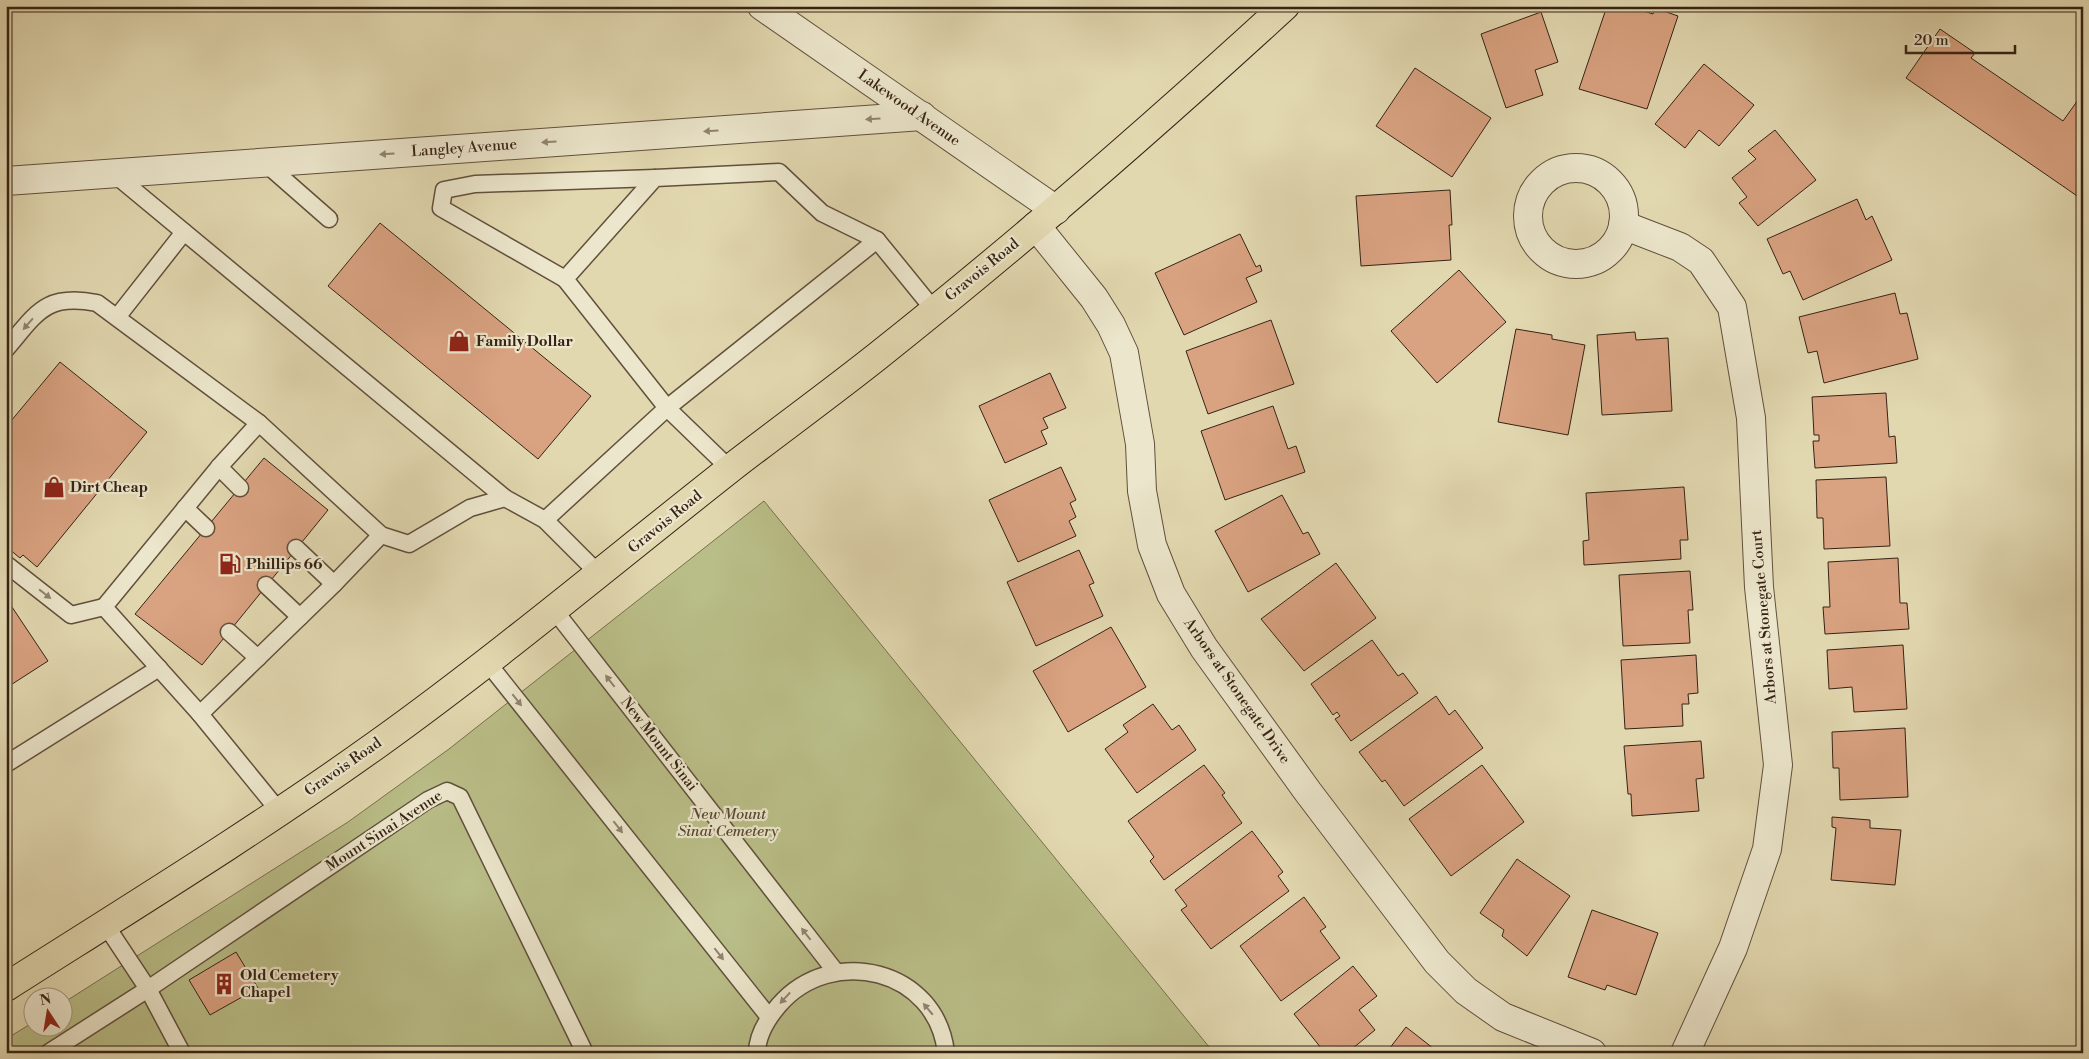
<svg xmlns="http://www.w3.org/2000/svg" width="2089" height="1059" viewBox="0 0 2089 1059" font-family="'Libre Bodoni',serif">
<style>
.green{fill:#b9bd87;stroke:#78704e}
.building{fill:#d9a281;stroke:#362315}
.lines{fill:none;stroke-linecap:round;stroke-linejoin:round}
.lane-casing{stroke:#61503c;stroke-width:19}
.street-casing{stroke:#61503c;stroke-width:30}
.primary-casing{stroke:#362315;stroke-width:30}
.lane{stroke:#ece6cc;stroke-width:16}
.street{stroke:#ece6cc;stroke-width:28}
.primary{stroke:#e2d8b0;stroke-width:28}
.oneway{fill:#918470}
.labels{text-anchor:middle;dominant-baseline:central;stroke-width:4.5;stroke-linejoin:round;paint-order:stroke}
.street-label{font-size:15px;fill:#362315;stroke:#ece6cc}
.poi-label{font-size:15px;font-weight:bold;fill:#362315;stroke:#ece6cc;text-anchor:start}
.park-label{font-size:15px;font-style:italic;fill:#574a32;stroke:#ece6cc}
</style>
<rect width="100%" height="100%" fill="#e2d8b0"/>
<filter id="stains"><feTurbulence type="fractalNoise" baseFrequency=".004" numOctaves="4"/><feColorMatrix values="0 0 0 0 .2 0 0 0 0 .09 0 0 0 0 .02 0 0 0 .5 -.17"/></filter>
<radialGradient id="worn" r=".72"><stop offset=".6" stop-color="#630" stop-opacity="0"/><stop offset="1" stop-color="#630" stop-opacity=".3"/></radialGradient>
<polygon class="green" points="764,501 1214,1053 6,1053 6,1039 32,1023 32,1026 62,1026 63,1003 348,822 449,749"/>
<g class="building">
<polygon points="1607,6 1628,6 1653,14 1655,8 1678,16 1647,109 1579,89"/>
<polygon points="1541,12 1558,62 1535,70 1543,95 1506,108 1481,34"/>
<polygon points="2083,13 2083,26 2077,22"/>
<polygon points="1940,29 1975,53 1971,58 2063,121 2083,93 2083,200 1906,78"/>
<polygon points="1704,64 1754,105 1719,146 1699,130 1685,148 1655,124"/>
<polygon points="1415,68 1491,118 1452,177 1376,126"/>
<polygon points="1775,130 1816,180 1758,226 1739,203 1747,197 1732,178 1756,159 1748,151"/>
<polygon points="1450,190 1452,225 1449,225 1451,260 1361,266 1356,196"/>
<polygon points="1857,199 1866,220 1872,216 1892,260 1803,300 1790,271 1783,274 1767,239"/>
<polygon points="380,223 591,396 538,459 328,286"/>
<polygon points="1240,234 1256,267 1260,265 1262,271 1246,278 1257,302 1184,335 1155,273"/>
<polygon points="1459,270 1506,322 1437,383 1391,331"/>
<polygon points="1895,293 1900,314 1907,313 1918,359 1824,383 1817,351 1808,353 1799,317"/>
<polygon points="1271,320 1294,384 1208,414 1186,351"/>
<polygon points="1516,329 1552,335 1552,339 1585,345 1568,435 1498,422"/>
<polygon points="1635,332 1636,340 1668,338 1672,411 1602,415 1597,335"/>
<polygon points="60,362 147,432 37,567 23,555 20,558 9,549 11,545 6,541 6,427"/>
<polygon points="1050,373 1066,408 1043,418 1048,428 1041,431 1047,444 1005,463 979,406"/>
<polygon points="1886,393 1889,437 1895,436 1897,463 1815,468 1813,441 1819,441 1819,435 1814,435 1812,397"/>
<polygon points="1273,406 1288,449 1296,446 1305,472 1225,500 1201,431"/>
<polygon points="264,458 328,510 202,665 135,614"/>
<polygon points="1061,467 1076,500 1070,503 1076,517 1069,521 1076,536 1018,562 989,500"/>
<polygon points="1886,477 1890,546 1824,549 1823,518 1817,518 1816,480"/>
<polygon points="1684,487 1688,540 1680,540 1681,559 1584,565 1583,541 1589,540 1586,493"/>
<polygon points="1282,495 1303,534 1308,532 1320,554 1248,592 1215,531"/>
<polygon points="1079,550 1094,583 1089,585 1103,616 1036,646 1007,582"/>
<polygon points="1898,558 1900,603 1907,603 1909,629 1825,634 1823,607 1830,607 1828,562"/>
<polygon points="1336,563 1376,618 1304,671 1261,619"/>
<polygon points="1690,571 1693,610 1688,610 1690,643 1623,646 1619,575"/>
<polygon points="6,598 48,661 6,688"/>
<polygon points="1111,627 1146,687 1068,732 1033,671"/>
<polygon points="1372,640 1398,676 1403,673 1418,693 1351,741 1335,719 1340,716 1337,712 1333,715 1311,684"/>
<polygon points="1903,645 1907,709 1854,712 1852,687 1829,689 1827,650"/>
<polygon points="1696,655 1698,693 1688,694 1689,704 1682,704 1683,726 1625,729 1621,660"/>
<polygon points="1436,696 1449,715 1455,710 1483,748 1404,806 1385,780 1382,782 1359,752"/>
<polygon points="1153,704 1172,730 1179,725 1196,750 1137,793 1105,749 1128,732 1123,725"/>
<polygon points="1905,728 1908,797 1840,800 1839,768 1833,768 1832,732"/>
<polygon points="1701,741 1704,778 1696,779 1699,811 1632,816 1631,794 1628,794 1624,746"/>
<polygon points="1204,765 1225,793 1222,795 1242,823 1164,880 1150,861 1154,857 1128,821"/>
<polygon points="1482,765 1524,822 1451,876 1409,819"/>
<polygon points="1832,817 1870,820 1870,828 1901,830 1895,885 1831,880 1836,828 1832,827"/>
<polygon points="1252,831 1283,872 1278,876 1289,891 1211,949 1181,910 1187,906 1175,890"/>
<polygon points="1517,859 1570,896 1527,956 1502,936 1504,930 1480,913"/>
<polygon points="1304,897 1326,927 1320,931 1340,958 1281,1001 1240,946"/>
<polygon points="1592,910 1658,933 1636,995 1607,985 1605,990 1568,977"/>
<polygon points="236,952 258,988 210,1015 189,980"/>
<polygon points="1353,966 1377,996 1359,1010 1375,1030 1347,1053 1325,1053 1294,1014"/>
<polygon points="1406,1027 1438,1052 1438,1053 1386,1053"/>
</g>
<g class="lines">
<g class="lane-casing">
<g id="lane">
<polyline points="264,162 329,219"/>
<polyline points="113,173 505,498"/>
<polyline points="565,279 441,208 444,190 475,184 655,178"/>
<polyline points="118,316 184,232"/>
<path d="M6 349C37 313 45 293 97 303L259 423"/>
<polyline points="219,467 240,488"/>
<polyline points="730,469 667,408 565,279 655,178 779,172 822,213 877,240 934,310"/>
<polyline points="185,508 206,528"/>
<polyline points="545,520 667,408 877,240"/>
<polyline points="296,548 334,584"/>
<polyline points="6,564 71,615 104,607"/>
<polyline points="266,585 300,617"/>
<polyline points="555,611 836,972"/>
<polyline points="229,632 258,658"/>
<polyline points="487,662 769,1017"/>
<polyline points="200,714 334,584 381,535"/>
<polyline points="6,764 159,668"/>
<polyline points="279,811 200,714 104,607 219,467 259,423 381,535 409,544 470,508 505,498 545,520 600,575"/>
<polyline points="105,924 148,989 182,1053"/>
<polyline points="48,1053 148,989 428,800 447,791 460,797 585,1053"/>
<path d="M757 1053C757 1036 768 1018 779 1005 832 944 937 969 946 1053"/>
</g>
</g>
<g class="street-casing">
<g id="street">
<polyline points="762,6 1056,210"/>
<circle cx="1576" cy="216" r="48"/>
<polyline points="6,181 922,116"/>
<polyline points="1623,225 1680,247 1701,261 1732,307 1751,418 1759,587 1778,765 1767,849 1733,948 1685,1053"/>
<polyline points="1036,226 1094,298 1111,325 1124,353 1140,444 1142,491 1152,545 1171,594 1204,648 1308,792 1437,962 1466,991 1503,1017 1592,1053"/>
</g>
</g>
<g class="primary-casing">
<path id="primary" d="M6 987C132 907 259 829 379 743 500 656 614 560 731 468 780 430 830 394 879 355 1019 244 1153 127 1285 6"/>
</g>
<use href="#lane" class="lane"/>
<use href="#street" class="street"/>
<use href="#primary" class="primary"/>
</g>
<defs><path id="oneway-solid" d="M-6-.8H1V-3.2L6.5 0L1 3.2V.8H-6Z" transform="scale(1.25)"/></defs>
<g class="oneway">
<use href="#oneway-solid" transform="translate(873 119) rotate(176)"/>
<use href="#oneway-solid" transform="translate(711 131) rotate(176)"/>
<use href="#oneway-solid" transform="translate(549 142) rotate(176)"/>
<use href="#oneway-solid" transform="translate(387 154) rotate(176)"/>
<use href="#oneway-solid" transform="translate(28 324) rotate(131)"/>
<use href="#oneway-solid" transform="translate(45 594) rotate(38)"/>
<use href="#oneway-solid" transform="translate(610 681) rotate(-128)"/>
<use href="#oneway-solid" transform="translate(517 700) rotate(52)"/>
<use href="#oneway-solid" transform="translate(618 827) rotate(52)"/>
<use href="#oneway-solid" transform="translate(806 934) rotate(-128)"/>
<use href="#oneway-solid" transform="translate(719 954) rotate(52)"/>
<use href="#oneway-solid" transform="translate(785 998) rotate(133)"/>
<use href="#oneway-solid" transform="translate(928 1009) rotate(-130)"/>
</g>
<defs>
<g id="shop-bare" transform="scale(1.725)"><path d="M-5-2.5h2.3a2.7 3.5 0 0 1 5.4 0H5L5.5 6h-11ZM-1.5-2.5h3a1.5 2.3 0 0 0-3 0Z" fill="#8f2418" stroke="#ece6cc" stroke-width="2.5" paint-order="stroke"/></g>
<g id="fuel-bare" transform="scale(1.725)"><path d="M-5.5-6h7V0h2V4h1.3V-2.5L3-4.5l.8-.8L6-3V5H2.5V1h-1V6h-7ZM-4.2-4.7v3.2H.2V-4.7Z" fill="#8f2418" stroke="#ece6cc" stroke-width="2.5" paint-order="stroke"/></g>
<g id="building-bare" transform="scale(1.725)"><path d="M-4-6H4V6H1V3H-1V6H-4ZM-2.5-4.3h1.7v1.8h-1.7ZM.8-4.3h1.7v1.8H.8ZM-2.5-1h1.7V.8h-1.7ZM.8-1h1.7V.8H.8Z" fill="#8f2418" stroke="#ece6cc" stroke-width="2.5" paint-order="stroke"/></g>
</defs>
<g fill-rule="evenodd">
<use href="#shop-bare" x="459" y="341"/>
<use href="#shop-bare" x="54" y="487"/>
<use href="#fuel-bare" x="230" y="564"/>
<use href="#building-bare" x="224" y="984"/>
</g>
<g class="labels">
<g class="street-label">
<text transform="translate(909 108) rotate(35)">Lakewood Avenue</text>
<text transform="translate(464 148) rotate(-4)">Langley Avenue</text>
<text transform="translate(982 270) rotate(-39)">Gravois Road</text>
<text transform="translate(665 522) rotate(-39)">Gravois Road</text>
<text transform="translate(1764 617) rotate(-95)">Arbors at Stonegate Court</text>
<text transform="translate(1237 691) rotate(55)">Arbors at Stonegate Drive</text>
<text transform="translate(659 744) rotate(52)">New Mount Sinai</text>
<text transform="translate(343 767) rotate(-35)">Gravois Road</text>
<text transform="translate(384 831) rotate(-33)">Mount Sinai Avenue</text>
</g>
<g class="poi-label">
<text x="476" y="341">Family Dollar</text>
<text x="70" y="487">Dirt Cheap</text>
<text x="246" y="564">Phillips 66</text>
<text x="240" y="975">Old Cemetery<tspan x="240" dy="17">Chapel</tspan></text>
</g>
<g class="park-label">
<text x="728" y="814">New Mount<tspan x="728" dy="17">Sinai Cemetery</tspan></text>
</g>
</g>
<rect width="2089" height="1059" fill="none" stroke="#e2d8b0" stroke-width="25"/>
<rect x="8" y="8" width="2074" height="1044" fill="none" stroke="#362315" stroke-width="2.5"/>
<rect x="12" y="12" width="2064" height="1034" fill="none" stroke="#362315"/>
<g transform="translate(48 1012) rotate(348)"><circle r="24" fill="#ece6cc" stroke="#a39883"/>
<path d="M0-4L9 19L0 12L-9 19Z" fill="#8f2418"/>
<text y="-8" font-size="14" font-weight="bold" text-anchor="middle" fill="#362315">N</text>
</g>
<path d="M1906 45v8h109v-8" fill="none" stroke="#362315" stroke-width="2.5"/>
<text x="1914" y="45" font-size="15" fill="#362315" stroke="#ece6cc" stroke-width="4" paint-order="stroke">20 m</text>
<rect width="100%" height="100%" filter="url(#stains)"/>
<rect width="100%" height="100%" fill="url(#worn)"/>
</svg>
